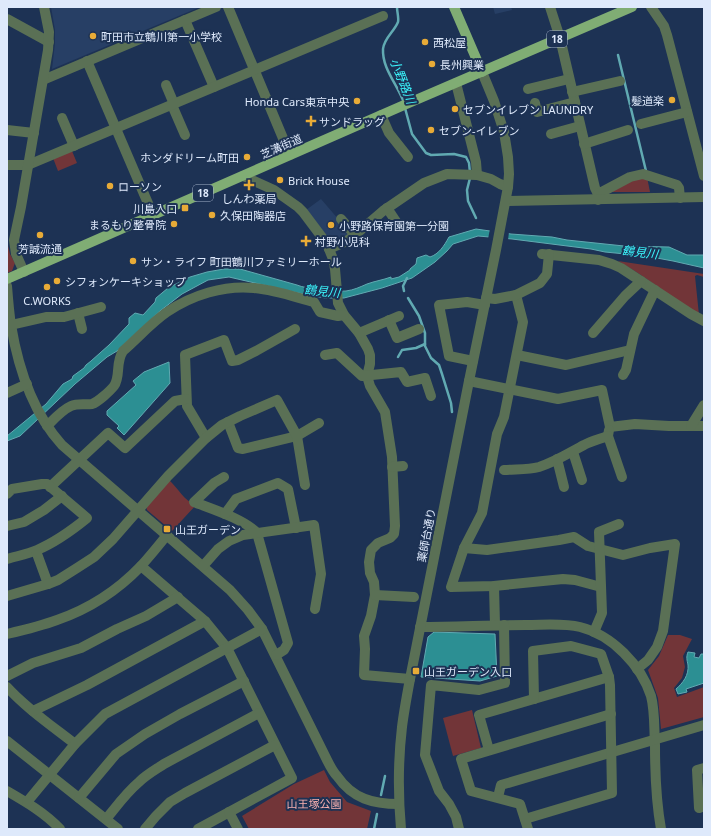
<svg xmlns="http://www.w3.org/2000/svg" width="711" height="836" viewBox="0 0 711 836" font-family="'Noto Sans','Noto Sans JP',sans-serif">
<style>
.built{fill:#273f65}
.green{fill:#723538}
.water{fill:#2c8f93;stroke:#61aab2}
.pier{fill:#1d3254}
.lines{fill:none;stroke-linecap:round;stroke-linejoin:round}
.stream{stroke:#61aab2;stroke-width:2.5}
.minor{stroke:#5a7055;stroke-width:10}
.major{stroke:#80ad74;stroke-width:10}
.poi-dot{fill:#e8ab37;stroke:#1d3254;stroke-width:1.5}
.labels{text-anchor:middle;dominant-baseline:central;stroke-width:4;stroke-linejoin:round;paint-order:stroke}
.shield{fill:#1d3254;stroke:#a4b2c9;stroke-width:1}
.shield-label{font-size:10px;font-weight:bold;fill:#dee9fb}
.poi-label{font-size:11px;fill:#dee9fb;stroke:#1d3254;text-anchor:start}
.street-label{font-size:11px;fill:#dee9fb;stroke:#1d3254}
.park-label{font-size:11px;fill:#f8b0b0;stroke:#1d3254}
.water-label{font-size:12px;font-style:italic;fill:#3bf5fc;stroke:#1d3254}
</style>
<rect width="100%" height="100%" fill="#1d3254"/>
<g class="built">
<polygon points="51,7 200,7 52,69 55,43 55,30"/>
<polygon points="493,7 511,7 512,10 495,14"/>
<polygon points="321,199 339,220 352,234 334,244 329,242 306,210"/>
</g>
<g class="green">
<polygon points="72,151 77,163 58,171 53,158"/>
<polygon points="647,177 650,192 608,192 634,180"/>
<polygon points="8,246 10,254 15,263 12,271 7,273 7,247"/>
<path d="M618 261 704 274V277L697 275 695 276 699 315C671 298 646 276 618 261Z"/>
<path d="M169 480C178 488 184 501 196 505L172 531 147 510 146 506Z"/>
<polygon points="668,635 680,635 692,639 683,656 685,667 682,678 674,688 677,697 704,687 704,717 661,729 658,698 648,670 659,656"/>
<polygon points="472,710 481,748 453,756 443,718"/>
<polygon points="324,770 330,782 347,802 371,811 367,829 249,829 242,816 294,784"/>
</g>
<g class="water">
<path d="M476 229 511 234 552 237 567 240 624 246 669 247 687 255H704V268L673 261 646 256 605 252 591 249 512 239 478 236 453 244 447 251 435 262 412 278 382 288 344 298H325L298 293 229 277 208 280 182 294 160 311 117 351 107 357 75 384 20 436 7 441V436L46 404 63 384 72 379 73 376 84 368 86 365 91 361 109 345 129 324V318L135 313 143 315 155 302 156 298 168 288 190 277 207 272 224 269H240L297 285C306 289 336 292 346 291 354 290 360 287 367 284 375 281 383 280 391 277V279L399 277 410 270V269L416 264 417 258 426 255 430 257C439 254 444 246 449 237Z"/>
<polygon points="169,362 170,383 124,435 117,428 119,426 107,415 107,411 136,385 133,381 144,372"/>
<polygon points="434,632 495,634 497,676 480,681 421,677 428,637"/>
<path d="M688 652 695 653 694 657 699 658 701 654H704V683L686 689 687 692 678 694 676 689C683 683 689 675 688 665 687 660 686 657 688 652Z"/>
</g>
<polygon class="pier" points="490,229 509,232 508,240 488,239"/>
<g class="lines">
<g class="stream">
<path d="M397 7C397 12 399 18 398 22 394 32 384 38 383 49 382 69 398 85 404 103"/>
<polyline points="618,55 646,171"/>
<polyline points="405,108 412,134 426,153 431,155 454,154 466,157 469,163 470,173"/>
<polyline points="470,178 467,190 468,201 476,218"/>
<polyline points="404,291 403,286 407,278"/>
<polyline points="408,298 419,316 425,333 425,346 431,358 439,365 442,374 451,403 452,412"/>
<polyline points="398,357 402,350 416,348 425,344"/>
<polyline points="381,795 385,776"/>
<polyline points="374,829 377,814"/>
</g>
<g class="minor">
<polyline points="228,7 290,155"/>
<polyline points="550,7 560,38 595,188 598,194 598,200"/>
<polyline points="651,7 664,26 667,35 704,176"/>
<polyline points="7,19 49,42"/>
<polyline points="185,20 214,87"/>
<polyline points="87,61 153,215"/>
<polyline points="43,80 216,7"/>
<polyline points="456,83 476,162 477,175"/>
<polyline points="166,85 174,104"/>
<polyline points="528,89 569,79"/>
<polyline points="572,92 620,81"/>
<polyline points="535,103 537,112 575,102"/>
<polyline points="172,105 185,135"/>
<polyline points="381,115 389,133 408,157"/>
<polyline points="62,118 74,146"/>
<polyline points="641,124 687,112"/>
<polyline points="7,130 34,133"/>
<polyline points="551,134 580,126"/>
<polyline points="584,144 628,130"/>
<polyline points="7,165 28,165 383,16"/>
<polyline points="243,176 274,190 298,207 303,212 327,244 333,259 335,269 338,303 344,315 359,333 368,349 370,355 370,364 367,376 370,386 385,412 392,457 395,526 394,534 390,538 378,543 371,550 369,562 370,573 374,582 375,595 371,616 364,636 365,649 364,675 410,679"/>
<polyline points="598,194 630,177 643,174 677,185 679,188 680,198"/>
<polyline points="506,201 704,197"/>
<polyline points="387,208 399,226"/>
<polyline points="341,219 355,235"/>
<polyline points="329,249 345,242 355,235 383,211 424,183 447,174 477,175 491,179 500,184 508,187"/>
<polyline points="542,254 599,260 612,264 621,268 691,314 704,321"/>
<polyline points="24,272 16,254 14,240 21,207 48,50 49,32 44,7"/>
<path d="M7 286C8 299 9 312 11 325 18 367 33 413 62 445L230 590 248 610 262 629 327 760C330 766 333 772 337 776 353 799 373 804 399 804"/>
<polyline points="516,295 523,322 504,417 497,434 482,513 464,548 451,587 494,586 563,579 575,580 601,587"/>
<polyline points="486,298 495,299 516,295 540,283 547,274 549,254"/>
<polyline points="78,313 82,329"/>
<polyline points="389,320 397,338 419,329"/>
<polyline points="11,325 46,317 64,317 101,307"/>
<polyline points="359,333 399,316"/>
<polyline points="593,333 625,296 641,281"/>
<polyline points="325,355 337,353 362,376 401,372 407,382 425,378 431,396"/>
<polyline points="517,355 566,365 630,350"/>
<polyline points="473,361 449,356 439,305 467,302 485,305"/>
<polyline points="623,375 626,370 634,334 655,290"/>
<polyline points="469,381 558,399 602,390 610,427 635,424 669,426 704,426"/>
<polyline points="7,393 27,384"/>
<polyline points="228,422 238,448 243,449 297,436 319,423"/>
<path d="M47 426C54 419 62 410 71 406 78 403 85 405 92 404 98 402 110 391 114 386 121 376 115 363 123 351 138 338 151 323 167 312 192 295 224 285 254 288 275 290 295 297 314 302L320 312 338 316 344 315"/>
<polyline points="691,426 704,405"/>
<polyline points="609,430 608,436 622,477"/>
<polyline points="206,438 187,406 185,355 224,340 232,361 238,360 256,351 295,329"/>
<polyline points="573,452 582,480"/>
<polyline points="557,459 564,487"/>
<polyline points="392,467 403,466"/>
<path d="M504 470C516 469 528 470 539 467 555 462 569 453 584 445 591 441 600 439 608 436"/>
<path d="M224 477 214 483 194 502C212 509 244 519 257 533L288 643 284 650 276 655"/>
<polyline points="50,487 108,433 125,448 175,401 186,399"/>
<path d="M7 494 12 489 42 484H47L87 518C71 531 56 542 37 550 28 554 17 556 7 559"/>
<polyline points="225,514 236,499 278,483 288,489 296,528"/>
<polyline points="7,526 24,522 44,510 62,496"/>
<polyline points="464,548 487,550 559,540 574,537 588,546 623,555 650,548 675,544 663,631 657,647 648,660 637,669"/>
<polyline points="36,551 48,584"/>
<polyline points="141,566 205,621 227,648 292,778 198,829"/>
<polyline points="203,566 218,549 229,541 243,535 314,525 321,574 315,609"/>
<polyline points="494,586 495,625"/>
<polyline points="375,595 414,597"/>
<polyline points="7,596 48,584 58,580 77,568 94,557 113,539 168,476 206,438 222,425 240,416 277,400 297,436 305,485"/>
<path d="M420 627C455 627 491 625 526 625 544 625 563 623 580 627 612 635 641 665 651 696 655 711 654 729 655 745 655 773 656 801 661 829"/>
<polyline points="594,632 602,613 599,532 619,524"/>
<path d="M7 634C24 630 41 626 57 620 89 609 118 590 141 566 150 556 159 545 167 535"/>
<polyline points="7,676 33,663 81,648 117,629 146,616 178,597"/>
<path d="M7 687C27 709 52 726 75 744"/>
<polyline points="33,711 87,685 205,621"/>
<polyline points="7,741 118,829"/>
<polyline points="489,750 479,715 609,677"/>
<polyline points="704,768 697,770 699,808 704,806"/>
<path d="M7 791C26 802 45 813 60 829"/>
<polyline points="498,797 501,785 704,725"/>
<polyline points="79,798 116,754 145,734 180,714 244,681"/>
<polyline points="27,802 75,744 105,714 262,629"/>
<polyline points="229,812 238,829"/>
<path d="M106 819C116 807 126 793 139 782 146 775 155 770 164 764L259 713"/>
<polyline points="525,819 612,793 610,685 609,677 601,654 571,646 533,651 534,699"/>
<polyline points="145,829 156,816 170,802 185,793 275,745"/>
<path d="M401 829C398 795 398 761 402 727 404 711 407 695 410 679L469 381 496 250 508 187 509 174 508 157 504 132 494 101 482 72"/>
<polyline points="459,829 456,817 449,804 439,791 425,755 431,685 479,690 505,683 504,625"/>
<polyline points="528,829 520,804 471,791 461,759 611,714"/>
</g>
<g class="major">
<polyline points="454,7 482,72"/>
<polyline points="7,279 411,102 632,7"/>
</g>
</g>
<g class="poi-dot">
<circle cx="93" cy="36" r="4"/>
<circle cx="425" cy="42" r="4"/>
<circle cx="432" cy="64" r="4"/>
<circle cx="672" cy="100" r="4"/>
<circle cx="357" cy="101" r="4"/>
<circle cx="455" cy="109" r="4"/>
<path d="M309 115h4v4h4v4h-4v4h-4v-4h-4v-4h4z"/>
<circle cx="431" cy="130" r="4"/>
<circle cx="247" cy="157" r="4"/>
<circle cx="280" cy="180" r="4"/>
<path d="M247 179h4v4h4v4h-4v4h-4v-4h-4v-4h4z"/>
<circle cx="110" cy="186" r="4"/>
<rect x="181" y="204" width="8" height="8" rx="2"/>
<circle cx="212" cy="215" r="4"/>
<circle cx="174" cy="224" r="4"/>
<circle cx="331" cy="225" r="4"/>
<circle cx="40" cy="235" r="4"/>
<path d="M304 235h4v4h4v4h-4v4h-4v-4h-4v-4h4z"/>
<circle cx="133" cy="261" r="4"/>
<circle cx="57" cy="281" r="4"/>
<circle cx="47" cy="287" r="4"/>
<rect x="163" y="525" width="8" height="8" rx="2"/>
<rect x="412" y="667" width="8" height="8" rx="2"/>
</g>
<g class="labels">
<g class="shield">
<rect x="547" y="31" width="20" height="16" rx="3"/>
<rect x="193" y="185" width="20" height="16" rx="3"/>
</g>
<g class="shield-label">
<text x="557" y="39">18</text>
<text x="203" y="193">18</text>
</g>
<g class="poi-label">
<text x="101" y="36">町田市立鶴川第一小学校</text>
<text x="433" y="42">西松屋</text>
<text x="440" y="64">長州興業</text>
<text x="664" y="100" text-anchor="end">髪道楽</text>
<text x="349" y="101" text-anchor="end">Honda Cars東京中央</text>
<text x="463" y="109">セブンイレブン LAUNDRY</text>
<text x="319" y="121">サンドラッグ</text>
<text x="439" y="130">セブン-イレブン</text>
<text x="239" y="157" text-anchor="end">ホンダドリーム町田</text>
<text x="288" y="180">Brick House</text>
<text x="118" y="186">ローソン</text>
<text x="249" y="198" text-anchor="middle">しんわ薬局</text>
<text x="177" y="208" text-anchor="end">川島入口</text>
<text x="220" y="215">久保田陶器店</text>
<text x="166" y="224" text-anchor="end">まるもり整骨院</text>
<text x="339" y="225">小野路保育園第一分園</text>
<text x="315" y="241">村野小児科</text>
<text x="40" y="248" text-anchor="middle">芳誠流通</text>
<text x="141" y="261">サン・ライフ 町田鶴川ファミリーホール</text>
<text x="65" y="281">シフォンケーキショップ</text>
<text x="47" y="300" text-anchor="middle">C.WORKS</text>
<text x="175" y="529">山王ガーデン</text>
<text x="424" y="671">山王ガーデン入口</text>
</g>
<g class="street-label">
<text transform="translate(281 146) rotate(-24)">芝溝街道</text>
<text transform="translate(426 535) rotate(-79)">薬師台通り</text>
</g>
<g class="park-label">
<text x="314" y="803">山王塚公園</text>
</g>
<g class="water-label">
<text transform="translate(403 81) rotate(68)">小野路川</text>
<text transform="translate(640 252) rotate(7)">鶴見川</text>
<text transform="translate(322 291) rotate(6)">鶴見川</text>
</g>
</g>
<rect width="711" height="836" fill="none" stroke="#dee9fb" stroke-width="16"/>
</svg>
